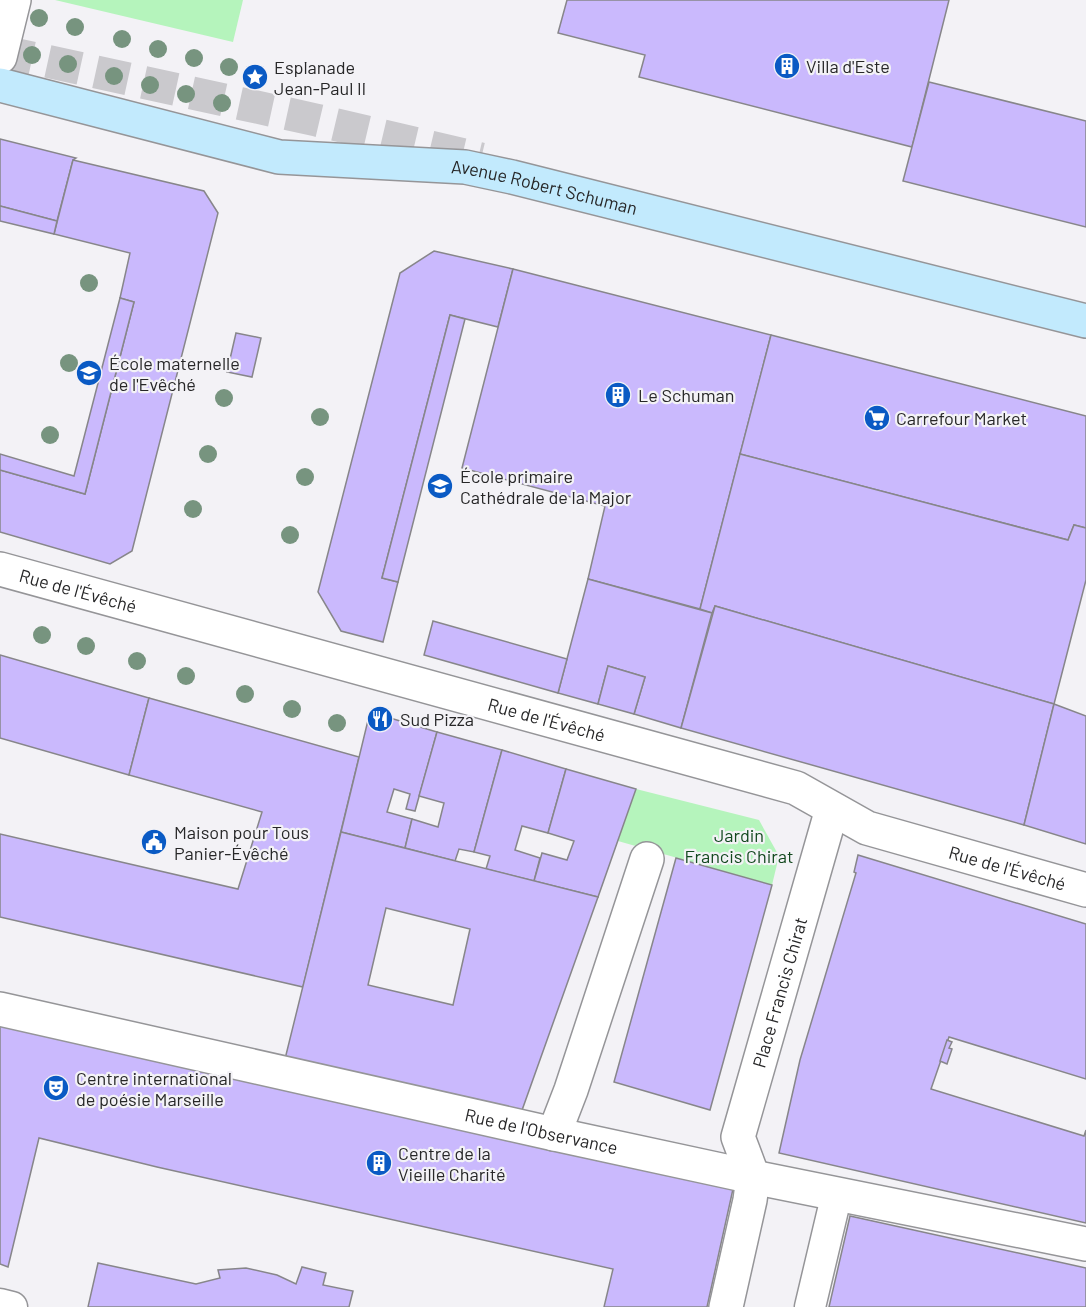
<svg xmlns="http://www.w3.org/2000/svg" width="1086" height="1307" viewBox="0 0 1086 1307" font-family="Barlow,sans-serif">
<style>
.green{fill:#b5f4bc}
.building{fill:#cab9fd;stroke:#87868a;stroke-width:1.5;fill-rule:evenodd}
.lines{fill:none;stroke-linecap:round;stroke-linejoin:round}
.highway-tunnel{stroke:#cac9cd;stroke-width:33;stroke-dasharray:33 16;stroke-linecap:butt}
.lane-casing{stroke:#959598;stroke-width:33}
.street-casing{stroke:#959598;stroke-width:36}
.secondary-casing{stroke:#959598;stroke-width:36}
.lane{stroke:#fff;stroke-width:30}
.street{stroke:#fff;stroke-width:33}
.secondary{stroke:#c2eafd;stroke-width:33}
.tree{fill:#77947f}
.labels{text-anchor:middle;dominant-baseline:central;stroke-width:4.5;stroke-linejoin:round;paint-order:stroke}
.poi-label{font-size:18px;fill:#272728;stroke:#f3f2f6;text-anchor:start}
.street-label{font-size:18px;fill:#272728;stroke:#f3f2f6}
.park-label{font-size:18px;fill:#12481e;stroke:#f3f2f6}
</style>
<rect width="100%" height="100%" fill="#f3f2f6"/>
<g class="green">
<polygon points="55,0 243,0 233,42"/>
<polygon points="636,789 759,820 779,856 772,885 618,841"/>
</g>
<g class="building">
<polygon points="567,0 949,0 912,147 639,77 645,55 558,33"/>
<polygon points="929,82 1086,121 1086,227 903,181"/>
<polygon points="0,139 76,158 73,160 57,221 0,206"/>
<polygon points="73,160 204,191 218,213 132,551 110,564 0,532 0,470 85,494 134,302 120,298 130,253 54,234"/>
<polygon points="0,206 57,221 54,234 0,221"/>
<polygon points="434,251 513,269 498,327 450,315 382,578 398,582 383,642 341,631 318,592 400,273"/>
<polygon points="513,269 771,335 700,609 588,579 605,506 462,468"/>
<polygon points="120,298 134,302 85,494 0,470 0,454 74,476"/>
<polygon points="450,315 465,319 398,582 382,578"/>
<polygon points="236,333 261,338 252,377 227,372"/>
<polygon points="771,335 1086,416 1086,528 1074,525 1068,540 740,454"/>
<polygon points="740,454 1068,540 1074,525 1086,528 1086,580 1054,704 715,606 712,613 700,609"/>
<polygon points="588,579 712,613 681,728 634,714 645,677 608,666 598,704 558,693"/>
<polygon points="715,606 1054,704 1024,825 681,728"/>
<polygon points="433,621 567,659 558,693 424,655"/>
<polygon points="0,655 149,698 129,775 0,738"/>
<polygon points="608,666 645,677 634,714 598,704"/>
<polygon points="149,698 359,757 303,987 0,917 0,834 238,889 262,812 129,775"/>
<polygon points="1054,704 1086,716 1086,844 1024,825"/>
<polygon points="370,712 437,732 415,811 406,809 410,794 394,789 387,812 412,819 405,848 341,832"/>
<polygon points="437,732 502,750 474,852 459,849 455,861 405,848 412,819 438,827 444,803 419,796"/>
<polygon points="502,750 566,769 548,833 522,826 515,850 540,858 534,881 486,869 490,856 474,852"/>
<polygon points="566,769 636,789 598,897 534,881 542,853 567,860 574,841 548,833"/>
<path d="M341 832 598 897 521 1113 285 1059ZM386 908 470 929 453 1005 368 985Z"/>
<polygon points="858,855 1086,924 1086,1079 949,1037 931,1089 1084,1136 1086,1130 1086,1223 779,1153 800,1060 856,873 854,872"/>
<polygon points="676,858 772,885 710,1110 614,1082"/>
<polygon points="0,1024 733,1189 707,1307 604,1307 613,1269 157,1167 39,1138 8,1267 0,1264"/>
<polygon points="947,1040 952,1042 949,1048 952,1049 947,1064 940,1061"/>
<polygon points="850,1216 1086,1268 1086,1307 829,1307"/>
<polygon points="98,1263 196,1284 220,1278 218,1270 246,1268 277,1275 296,1284 302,1267 326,1273 323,1285 353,1291 349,1307 88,1307"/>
</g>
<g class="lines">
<polyline class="highway-tunnel" points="0,51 316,120 481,159"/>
<g class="lane-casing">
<g id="lane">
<polyline points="0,1304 12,1307"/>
<polyline points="810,1307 837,1193"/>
</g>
</g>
<g class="street-casing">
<g id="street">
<polyline points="0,57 14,0"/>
<path id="s1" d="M0 569 796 788 867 828 1086 890"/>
<path id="s2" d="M0 1009 554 1134 753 1177 1086 1244"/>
<polyline points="554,1134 571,1090 647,859"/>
<path id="s3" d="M726 1307 750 1200 753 1177 738 1137 832 809"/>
</g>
</g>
<g class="secondary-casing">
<g id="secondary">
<path id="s4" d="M0 85 279 157 465 167 512 177 1086 321"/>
</g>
</g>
<use href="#lane" class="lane"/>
<use href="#street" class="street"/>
<use href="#secondary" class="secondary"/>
</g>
<g class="tree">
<circle cx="39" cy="18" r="9"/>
<circle cx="75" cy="27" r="9"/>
<circle cx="122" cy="39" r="9"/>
<circle cx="158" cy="49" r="9"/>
<circle cx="32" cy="55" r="9"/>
<circle cx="194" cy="58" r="9"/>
<circle cx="68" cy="64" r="9"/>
<circle cx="229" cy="67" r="9"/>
<circle cx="114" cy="76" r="9"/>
<circle cx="150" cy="85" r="9"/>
<circle cx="186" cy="94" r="9"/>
<circle cx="222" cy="103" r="9"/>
<circle cx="89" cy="283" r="9"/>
<circle cx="69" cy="363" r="9"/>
<circle cx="224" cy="398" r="9"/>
<circle cx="320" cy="417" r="9"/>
<circle cx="50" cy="435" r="9"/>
<circle cx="208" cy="454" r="9"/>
<circle cx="305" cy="477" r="9"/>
<circle cx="193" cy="509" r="9"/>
<circle cx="290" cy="535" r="9"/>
<circle cx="42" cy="635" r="9"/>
<circle cx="86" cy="646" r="9"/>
<circle cx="137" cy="661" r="9"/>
<circle cx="186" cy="676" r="9"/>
<circle cx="245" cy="694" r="9"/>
<circle cx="292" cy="709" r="9"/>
<circle cx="337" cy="723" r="9"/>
</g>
<defs>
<g id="building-disc" transform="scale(1.35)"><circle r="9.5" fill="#0a5ac4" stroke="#f3f2f6"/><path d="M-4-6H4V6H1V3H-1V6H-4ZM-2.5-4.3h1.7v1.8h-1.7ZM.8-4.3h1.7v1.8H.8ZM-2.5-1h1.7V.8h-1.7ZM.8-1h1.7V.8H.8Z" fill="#fff"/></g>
<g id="sight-disc" transform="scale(1.35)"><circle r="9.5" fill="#0a5ac4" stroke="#f3f2f6"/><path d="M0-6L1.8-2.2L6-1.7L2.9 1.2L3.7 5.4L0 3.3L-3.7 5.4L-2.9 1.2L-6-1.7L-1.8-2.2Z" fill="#fff"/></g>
<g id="school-disc" transform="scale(1.35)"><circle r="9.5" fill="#0a5ac4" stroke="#f3f2f6"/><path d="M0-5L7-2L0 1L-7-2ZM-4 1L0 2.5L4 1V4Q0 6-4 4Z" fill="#fff"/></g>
<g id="supermarket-disc" transform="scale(1.35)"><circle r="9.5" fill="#0a5ac4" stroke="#f3f2f6"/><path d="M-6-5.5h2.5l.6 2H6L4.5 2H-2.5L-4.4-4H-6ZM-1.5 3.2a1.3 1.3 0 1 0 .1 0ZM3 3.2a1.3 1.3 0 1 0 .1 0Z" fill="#fff"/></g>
<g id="restaurant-disc" transform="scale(1.35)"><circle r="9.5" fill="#0a5ac4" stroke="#f3f2f6"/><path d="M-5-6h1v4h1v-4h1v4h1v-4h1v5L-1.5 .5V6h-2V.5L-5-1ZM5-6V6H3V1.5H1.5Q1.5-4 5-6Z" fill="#fff"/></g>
<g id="civic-disc" transform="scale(1.35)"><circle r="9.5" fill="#0a5ac4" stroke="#f3f2f6"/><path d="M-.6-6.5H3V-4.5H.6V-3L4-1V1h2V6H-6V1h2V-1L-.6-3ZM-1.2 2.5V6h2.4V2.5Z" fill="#fff"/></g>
<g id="theatre-disc" transform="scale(1.35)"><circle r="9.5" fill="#0a5ac4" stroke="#f3f2f6"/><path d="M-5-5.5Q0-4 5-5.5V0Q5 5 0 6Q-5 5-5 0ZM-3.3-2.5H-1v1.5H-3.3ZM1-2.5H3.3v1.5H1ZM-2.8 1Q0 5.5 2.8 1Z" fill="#fff"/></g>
</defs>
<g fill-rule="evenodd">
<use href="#building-disc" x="787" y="66"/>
<use href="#sight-disc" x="255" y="77"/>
<use href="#school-disc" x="89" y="373"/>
<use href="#building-disc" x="618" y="395"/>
<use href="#supermarket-disc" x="877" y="418"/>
<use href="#school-disc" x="440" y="486"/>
<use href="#restaurant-disc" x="380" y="719"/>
<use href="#civic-disc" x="154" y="842"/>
<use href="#theatre-disc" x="56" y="1088"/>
<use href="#building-disc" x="379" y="1163"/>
</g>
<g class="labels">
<g class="poi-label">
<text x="806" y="66">Villa d'Este</text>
<text x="274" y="67">Esplanade<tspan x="274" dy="21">Jean-Paul II</tspan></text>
<text x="109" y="363">École maternelle<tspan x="109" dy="21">de l'Evêché</tspan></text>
<text x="638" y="395">Le Schuman</text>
<text x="896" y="418">Carrefour Market</text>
<text x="460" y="476">École primaire<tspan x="460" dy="21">Cathédrale de la Major</tspan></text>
<text x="400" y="719">Sud Pizza</text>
<text x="174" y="832">Maison pour Tous<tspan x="174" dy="21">Panier-Évêché</tspan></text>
<text x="76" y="1078">Centre international<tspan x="76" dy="21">de poésie Marseille</tspan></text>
<text x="398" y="1153">Centre de la<tspan x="398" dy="21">Vieille Charité</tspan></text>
</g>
<g class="street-label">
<text stroke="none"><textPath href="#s4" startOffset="556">Avenue Robert Schuman</textPath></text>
<text stroke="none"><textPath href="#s1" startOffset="81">Rue de l'Évêché</textPath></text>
<text stroke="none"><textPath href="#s1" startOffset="567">Rue de l'Évêché</textPath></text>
<text stroke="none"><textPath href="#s1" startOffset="1053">Rue de l'Évêché</textPath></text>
<text stroke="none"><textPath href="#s3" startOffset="326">Place Francis Chirat</textPath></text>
<text stroke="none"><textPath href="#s2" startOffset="555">Rue de l'Observance</textPath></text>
</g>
<g class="park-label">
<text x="739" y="835">Jardin<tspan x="739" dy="21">Francis Chirat</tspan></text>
</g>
</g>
</svg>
